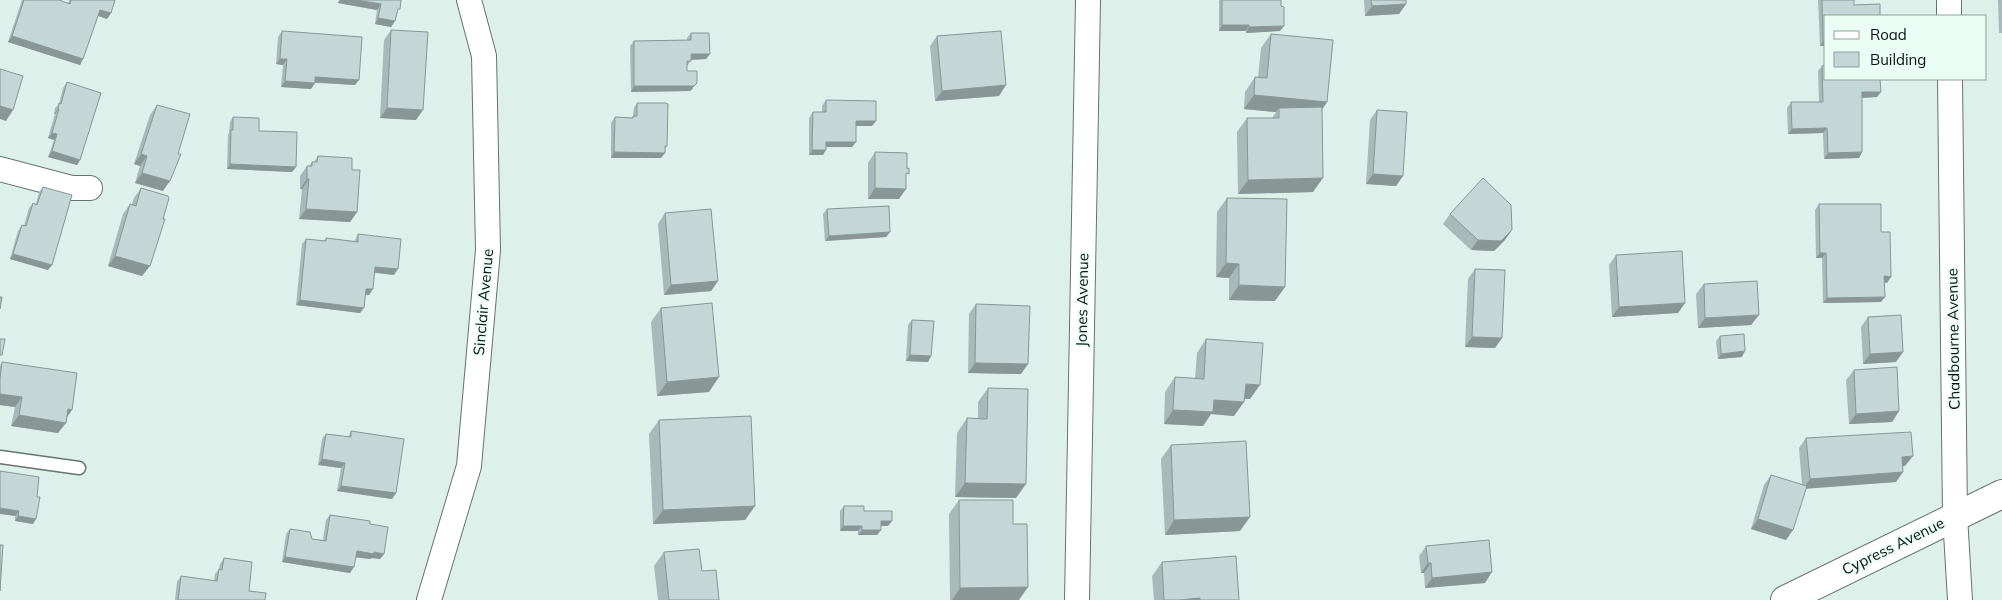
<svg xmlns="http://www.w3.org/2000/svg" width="2002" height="600" viewBox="0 0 2002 600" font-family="Mulish,sans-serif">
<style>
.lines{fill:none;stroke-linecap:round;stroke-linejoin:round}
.lane-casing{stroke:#64756e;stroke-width:15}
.street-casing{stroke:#64756e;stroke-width:26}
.secondary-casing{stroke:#64756e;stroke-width:30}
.lane{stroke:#fff;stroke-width:12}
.street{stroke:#fff;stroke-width:24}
.secondary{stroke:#fff;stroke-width:28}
.wall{fill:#a7b9b8}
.shaded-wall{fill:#889696}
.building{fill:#c2d7d6;stroke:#889696}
.labels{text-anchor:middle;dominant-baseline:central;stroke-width:4;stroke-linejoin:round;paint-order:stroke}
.street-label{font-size:15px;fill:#0b110f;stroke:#eafef6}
</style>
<rect width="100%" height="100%" fill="#ddf0e9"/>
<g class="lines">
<g class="lane-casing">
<polyline id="lane" points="0,457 79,468"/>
</g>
<g class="street-casing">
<g id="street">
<polyline points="1949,0 1949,16"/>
<polyline points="1950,79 1955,516 1960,600"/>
<polyline points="0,169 72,188 90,188"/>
<polyline points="429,600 469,466 488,250 484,56 469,0"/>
<polyline points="1077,600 1088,0"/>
</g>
</g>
<g class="secondary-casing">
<polyline id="secondary" points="1785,600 2002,494"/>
</g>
<use href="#lane" class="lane"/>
<use href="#street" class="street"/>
<use href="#secondary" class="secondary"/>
</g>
<g class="wall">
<polygon points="22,0 59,0 68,3 69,0 115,0 111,13 107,19 98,16 80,65 8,42"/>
<polygon points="339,0 401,0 397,13 395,21 391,27 375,24 377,10 338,3"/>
<polygon points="1219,0 1281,0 1280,31 1246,33 1246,31 1219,31"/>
<polygon points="1364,0 1406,0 1406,4 1399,14 1365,16"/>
<polygon points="1818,0 1854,0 1826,16 1826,46 1820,46"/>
<polygon points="1998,0 2002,0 2002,33 1999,33"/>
<polygon points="391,30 416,120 380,118 384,40"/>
<polygon points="282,31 355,85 315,83 311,89 281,87 283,65 276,64 278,37"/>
<polygon points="691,33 710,54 706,59 691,60 691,61 687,66 687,71 693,89 690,91 631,92 630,46 634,41 687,40 687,38"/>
<polygon points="1271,34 1327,102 1322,110 1313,192 1238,194 1237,132 1247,118 1272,118 1276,112 1244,109 1245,92 1255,77 1258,78 1261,48"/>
<polygon points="937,36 999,96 935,101 930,46"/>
<polygon points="1822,66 1877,97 1862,98 1862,152 1859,158 1824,159 1823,133 1788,134 1787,108 1791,102 1819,102 1818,71"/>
<polygon points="67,82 80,160 77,165 48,157 54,140 48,138 55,114 54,114 55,108 59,104 63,88"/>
<polygon points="826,100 872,126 856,126 856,142 852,147 826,147 823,155 809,155 809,118 813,112 822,112 822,106"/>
<polygon points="637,103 667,146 665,149 661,158 611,158 611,123 615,117 631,118 633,116 634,108"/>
<polygon points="157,105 163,191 135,183 140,166 134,164 150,115"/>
<polygon points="1377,110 1396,186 1366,184 1370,120"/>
<polygon points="233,117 259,131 296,167 292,172 227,169 228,135 229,133 230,122"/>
<polygon points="875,152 906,177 899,199 868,199 868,163"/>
<polygon points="318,156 352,170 357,212 350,222 299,219 302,189 300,189 300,176 307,166 309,166 312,162 314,162"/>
<polygon points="43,187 48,270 10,259 18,231 22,225 24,226 29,208 33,203 36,204 39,192"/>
<polygon points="141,188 142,276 108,266 123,214 130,204 132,204 134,198"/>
<polygon points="1227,198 1275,301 1229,300 1229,278 1216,277 1217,212"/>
<polygon points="1819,204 1881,232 1887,283 1884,282 1881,302 1823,303 1822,258 1816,258 1815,210"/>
<polygon points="827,209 890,232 886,237 825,241 823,214"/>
<polygon points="665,213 718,281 711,291 664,295 658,224"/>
<polygon points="1450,214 1505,240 1494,251 1471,250 1443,224"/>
<polygon points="358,234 394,275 374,273 369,295 365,294 360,313 296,305 302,244 306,239 324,241 326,238 354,241 355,240"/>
<polygon points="1616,255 1685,303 1678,313 1612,317 1609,265"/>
<polygon points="1475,269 1502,338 1495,348 1465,347 1468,279"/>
<polygon points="1704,284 1751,325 1698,328 1696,294"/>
<polygon points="976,304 1021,374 968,373 969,314"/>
<polygon points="661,308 709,392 657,396 651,322"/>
<polygon points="1868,317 1896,362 1863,364 1861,327"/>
<polygon points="912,320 931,356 928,362 906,361 908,325"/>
<polygon points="1720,336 1742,357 1718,359 1716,341"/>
<polygon points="1206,339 1250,399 1245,399 1234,416 1211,414 1203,426 1164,424 1165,392 1175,377 1195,379 1197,353"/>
<polygon points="2,362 66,418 58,433 11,426 15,407 0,405 0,366"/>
<polygon points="1854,370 1899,411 1892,422 1849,424 1846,380"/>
<polygon points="988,388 1016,498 955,497 957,433 967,418 978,419 978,402"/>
<polygon points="659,420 755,506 745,520 653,524 649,434"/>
<polygon points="351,431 396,493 392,499 337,491 341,468 318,465 322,439 326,434 348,437"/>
<polygon points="1806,438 1905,466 1902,466 1896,482 1806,488 1786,540 1751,529 1764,485 1771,475 1802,485 1799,448"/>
<polygon points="1171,445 1240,531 1165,535 1161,459"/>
<polygon points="0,471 33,524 15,521 15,516"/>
<polygon points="959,500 1013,524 1019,600 950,600 949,514"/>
<polygon points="844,506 864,511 888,526 881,526 881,530 877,535 858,535 858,531 840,531 840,511"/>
<polygon points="330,515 370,524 384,554 380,559 372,558 370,559 356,557 350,573 282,562 286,534 290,529 312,539 323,540 326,520"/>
<polygon points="1426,546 1485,583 1425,588 1424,573 1421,573 1419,556"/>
<polygon points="664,552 702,571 719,600 658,600 654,566"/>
<polygon points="224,558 249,591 265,600 175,600 177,582 181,576 214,581 215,574 219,569 220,564"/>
<polygon points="1162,562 1239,600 1154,600 1152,576"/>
</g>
<g class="shaded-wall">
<polygon points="340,0 356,0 381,4 377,10 338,3"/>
<polygon points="1406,4 1399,14 1365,16 1372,6"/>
<polygon points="100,10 111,13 107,19 96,15"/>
<polygon points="378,18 395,21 391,27 375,24"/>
<polygon points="1222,25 1249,25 1246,31 1219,31"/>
<polygon points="1284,26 1280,31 1246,33 1249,27"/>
<polygon points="12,36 83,59 80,65 8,42"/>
<polygon points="1823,41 1826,41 1826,46 1820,46"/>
<polygon points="691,54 710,54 706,59 687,60"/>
<polygon points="280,59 287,59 283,65 276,64"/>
<polygon points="315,77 359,80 355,85 312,82"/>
<polygon points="285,81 315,83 311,89 281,87"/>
<polygon points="697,83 690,91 631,92 634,86"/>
<polygon points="1006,85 999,96 935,101 942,91"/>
<polygon points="1862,92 1881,92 1877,97 1858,98"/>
<polygon points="1254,95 1327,102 1317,116 1279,108 1276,112 1244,109"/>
<polygon points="0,106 13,110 6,121 0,119"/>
<polygon points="387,108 423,110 416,120 380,118"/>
<polygon points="58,109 59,109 55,114 54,114"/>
<polygon points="856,121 876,121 872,126 852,126"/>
<polygon points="1827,128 1823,133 1788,134 1792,129"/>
<polygon points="52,133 57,134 54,140 48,138"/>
<polygon points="826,142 856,142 852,147 823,147"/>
<polygon points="812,150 826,150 823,155 809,155"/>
<polygon points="52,151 80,160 77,165 48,157"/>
<polygon points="614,152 665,153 661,158 611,158"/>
<polygon points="1862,152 1859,158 1824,159 1828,153"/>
<polygon points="141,154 147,156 140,166 134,164"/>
<polygon points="230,164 296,167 292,172 227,169"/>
<polygon points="142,173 170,181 163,191 135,183"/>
<polygon points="1373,174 1403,176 1396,186 1366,184"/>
<polygon points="1323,178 1313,192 1238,194 1248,180"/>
<polygon points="307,179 309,179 302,189 300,189"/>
<polygon points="875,188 906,189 899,199 868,199"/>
<polygon points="306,209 357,212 350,222 299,219"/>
<polygon points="1512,230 1505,240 1494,251 1471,250 1478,240"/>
<polygon points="890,232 886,237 825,241 829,236"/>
<polygon points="1820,253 1826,253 1822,258 1816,258"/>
<polygon points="13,254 52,265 48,270 10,259"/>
<polygon points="115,256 150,266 142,276 108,266"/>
<polygon points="1226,263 1239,264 1229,278 1216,277"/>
<polygon points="375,267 398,269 394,275 371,272"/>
<polygon points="1884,276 1891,277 1887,283 1881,281"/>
<polygon points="718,281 711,291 664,295 671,285"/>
<polygon points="1239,285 1285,287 1275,301 1229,300"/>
<polygon points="366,289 373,289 369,295 362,294"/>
<polygon points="1885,297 1881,302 1823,303 1827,298"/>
<polygon points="300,300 364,308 360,313 296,305"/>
<polygon points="1685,303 1678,313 1612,317 1619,307"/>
<polygon points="1759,315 1751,325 1698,328 1705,318"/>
<polygon points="1472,337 1502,338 1495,348 1465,347"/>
<polygon points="1745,351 1742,357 1718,359 1721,354"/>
<polygon points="1903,352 1896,362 1863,364 1870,354"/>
<polygon points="910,355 931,356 928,362 906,361"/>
<polygon points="975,363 1028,364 1021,374 968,373"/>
<polygon points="719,377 709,392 657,396 667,382"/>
<polygon points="1246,384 1260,385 1250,399 1236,398"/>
<polygon points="0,394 22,397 15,407 0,405"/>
<polygon points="1214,400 1244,402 1234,416 1211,414 1203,426 1164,424 1173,410"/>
<polygon points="68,409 72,410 65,420"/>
<polygon points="1899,411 1892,422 1849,424 1856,414"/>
<polygon points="19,415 66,423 58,433 11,426"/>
<polygon points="1913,456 1905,466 1894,467 1902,457"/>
<polygon points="322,459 345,463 341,468 318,465"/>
<polygon points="1903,472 1896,482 1803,489 1810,479"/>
<polygon points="965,483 1026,484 1016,498 955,497"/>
<polygon points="341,486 396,493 392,499 337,491"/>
<polygon points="755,506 745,520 653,524 663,510"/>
<polygon points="0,508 19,511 15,516 0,514"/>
<polygon points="18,516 36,519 33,524 15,521"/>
<polygon points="1250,517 1240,531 1165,535 1174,520"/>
<polygon points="1758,519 1793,530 1786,540 1751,529"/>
<polygon points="881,521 892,521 888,526 877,526"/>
<polygon points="843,526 862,526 858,531 840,531"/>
<polygon points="862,530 881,530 877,535 858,535"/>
<polygon points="357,551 374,552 384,554 380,559 372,558 370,559 353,557"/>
<polygon points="285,557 354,567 350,573 282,562"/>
<polygon points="1428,563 1431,563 1424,573 1421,573"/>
<polygon points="1492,572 1485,583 1425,588 1432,578"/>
<polygon points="1028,587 1019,600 952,600 960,588"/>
<polygon points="1200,598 1199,600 1179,600"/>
</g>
<g class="building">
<polygon points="24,0 59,0 70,4 71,0 115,0 111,13 100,10 83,59 12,36"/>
<polygon points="356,0 401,0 400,9 398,9 395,21 378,18 381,4"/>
<polygon points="1222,0 1281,0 1281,6 1284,7 1284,26 1249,27 1249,25 1222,25"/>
<polygon points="1371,0 1406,0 1406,4 1372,6"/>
<polygon points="1822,0 1854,0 1854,5 1880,4 1880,16 1826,16 1826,41 1823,41"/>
<polygon points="391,30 428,32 423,110 387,108"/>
<polygon points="282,31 362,37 359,80 315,77 315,83 285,81 287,59 280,59"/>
<polygon points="1001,31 1006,85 942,91 937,36"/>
<polygon points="691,33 709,33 710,54 691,54 691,61 687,61 687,71 697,71 697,83 694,86 634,86 634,41 691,40"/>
<polygon points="1271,34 1333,40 1327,102 1254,95 1255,77 1267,78"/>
<polygon points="1826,65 1826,79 1880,79 1881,92 1862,92 1862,152 1828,153 1827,128 1792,129 1791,102 1823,102 1822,66"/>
<polygon points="0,69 23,76 13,110 0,106"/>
<polygon points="67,82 101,93 80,160 52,151 57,134 52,133 59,109 58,109 59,103 61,104"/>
<polygon points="826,100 876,101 876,121 856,121 856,142 826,142 826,150 812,150 813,112 826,112"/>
<polygon points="637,103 666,103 668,104 667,146 665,146 665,153 614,152 615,117 633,118 633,116 637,116"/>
<polygon points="157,105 190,114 178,154 181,154 170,181 142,173 147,156 141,154"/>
<polygon points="1322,107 1323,178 1248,180 1247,118 1279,118 1279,108"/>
<polygon points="1377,110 1407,112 1403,176 1373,174"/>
<polygon points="233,117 259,118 259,131 297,132 296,167 230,164 231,130 233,130"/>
<polygon points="875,152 907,153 907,169 909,168 909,174 906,173 906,189 875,188"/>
<polygon points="318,156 352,158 352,170 360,170 357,212 306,209 309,179 307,179 307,166 312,166 312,162 317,162"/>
<polygon points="1483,178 1511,205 1512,230 1501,241 1478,240 1450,214"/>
<polygon points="43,187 72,195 52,265 13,254 22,225 26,226 33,203 37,205"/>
<polygon points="141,188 168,196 169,198 163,219 165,219 150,266 115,256 130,204 136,206"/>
<polygon points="1227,198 1287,199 1285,287 1239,285 1239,264 1226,263"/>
<polygon points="1819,204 1881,204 1881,232 1890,232 1891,277 1884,276 1885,297 1827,298 1826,253 1820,253"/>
<polygon points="889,206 890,232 829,236 827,209"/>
<polygon points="711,209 718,281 671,285 665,213"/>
<polygon points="358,234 401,239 398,269 375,267 373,289 366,289 364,308 300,300 306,239 326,241 326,238 358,242"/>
<polygon points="1682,251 1685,303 1619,307 1616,255"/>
<polygon points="1475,269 1505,270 1502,338 1472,337"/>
<polygon points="1757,281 1759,315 1705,318 1704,284"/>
<polygon points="0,297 2,297 0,309"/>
<polygon points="712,303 719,377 667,382 661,308"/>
<polygon points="976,304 1030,306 1028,364 975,363"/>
<polygon points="1901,315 1903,352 1870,354 1868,317"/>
<polygon points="912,320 934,321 931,356 910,355"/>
<polygon points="1744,334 1745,351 1721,354 1720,336"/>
<polygon points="0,339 5,339 2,355 0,355"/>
<polygon points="1206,339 1263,343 1260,385 1246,384 1244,402 1214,400 1213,412 1173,410 1175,377 1204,379"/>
<polygon points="2,362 77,373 72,410 68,409 66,423 19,415 22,397 0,394 0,378"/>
<polygon points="1897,367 1899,411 1856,414 1854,370"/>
<polygon points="988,388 1028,389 1026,484 965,483 967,418 987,419"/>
<polygon points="751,416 755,506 663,510 659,420"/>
<polygon points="351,431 404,439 396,493 341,486 345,463 322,459 326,434 351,437"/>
<polygon points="1911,432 1913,456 1902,457 1903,472 1810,479 1806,438"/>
<polygon points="1246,441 1250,517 1174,520 1171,445"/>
<polygon points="0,471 39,477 37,497 40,497 36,519 18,516 19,511 0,508"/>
<polygon points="1771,475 1807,486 1793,530 1758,519"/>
<polygon points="959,500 1013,500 1013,524 1027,524 1028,587 960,588"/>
<polygon points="844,506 864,506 864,511 892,511 892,521 881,521 881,530 862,530 862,526 843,526"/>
<polygon points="330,515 370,521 370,524 388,527 384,554 374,552 374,554 357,551 354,567 285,557 290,529 310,532 312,539 326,541"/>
<polygon points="1489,540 1492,572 1432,578 1431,563 1428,563 1426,546"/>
<polygon points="0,545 3,545 0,591"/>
<polygon points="699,549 702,571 716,570 719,600 669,600 664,552"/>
<polygon points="1236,556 1239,600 1200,600 1200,598 1179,600 1164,600 1162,562"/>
<polygon points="224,558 252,562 249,591 266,593 265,600 178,600 181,576 217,581 219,569 222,570"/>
</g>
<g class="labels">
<g class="street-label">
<text transform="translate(1082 300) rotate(-89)">Jones Avenue</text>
<text transform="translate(483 302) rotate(-85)">Sinclair Avenue</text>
<text transform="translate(1953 339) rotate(-91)">Chadbourne Avenue</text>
<text transform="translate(1893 546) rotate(-26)">Cypress Avenue</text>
</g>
</g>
<rect x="1824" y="15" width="162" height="65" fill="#eafef6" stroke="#919f9a"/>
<rect x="1834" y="31" width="25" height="8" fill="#ffffff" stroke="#919f9a"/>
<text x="1870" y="40" font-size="15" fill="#0b110f">Road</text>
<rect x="1834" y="52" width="25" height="15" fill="#c2d7d6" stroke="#919f9a"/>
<text x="1870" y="65" font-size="15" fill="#0b110f">Building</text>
</svg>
